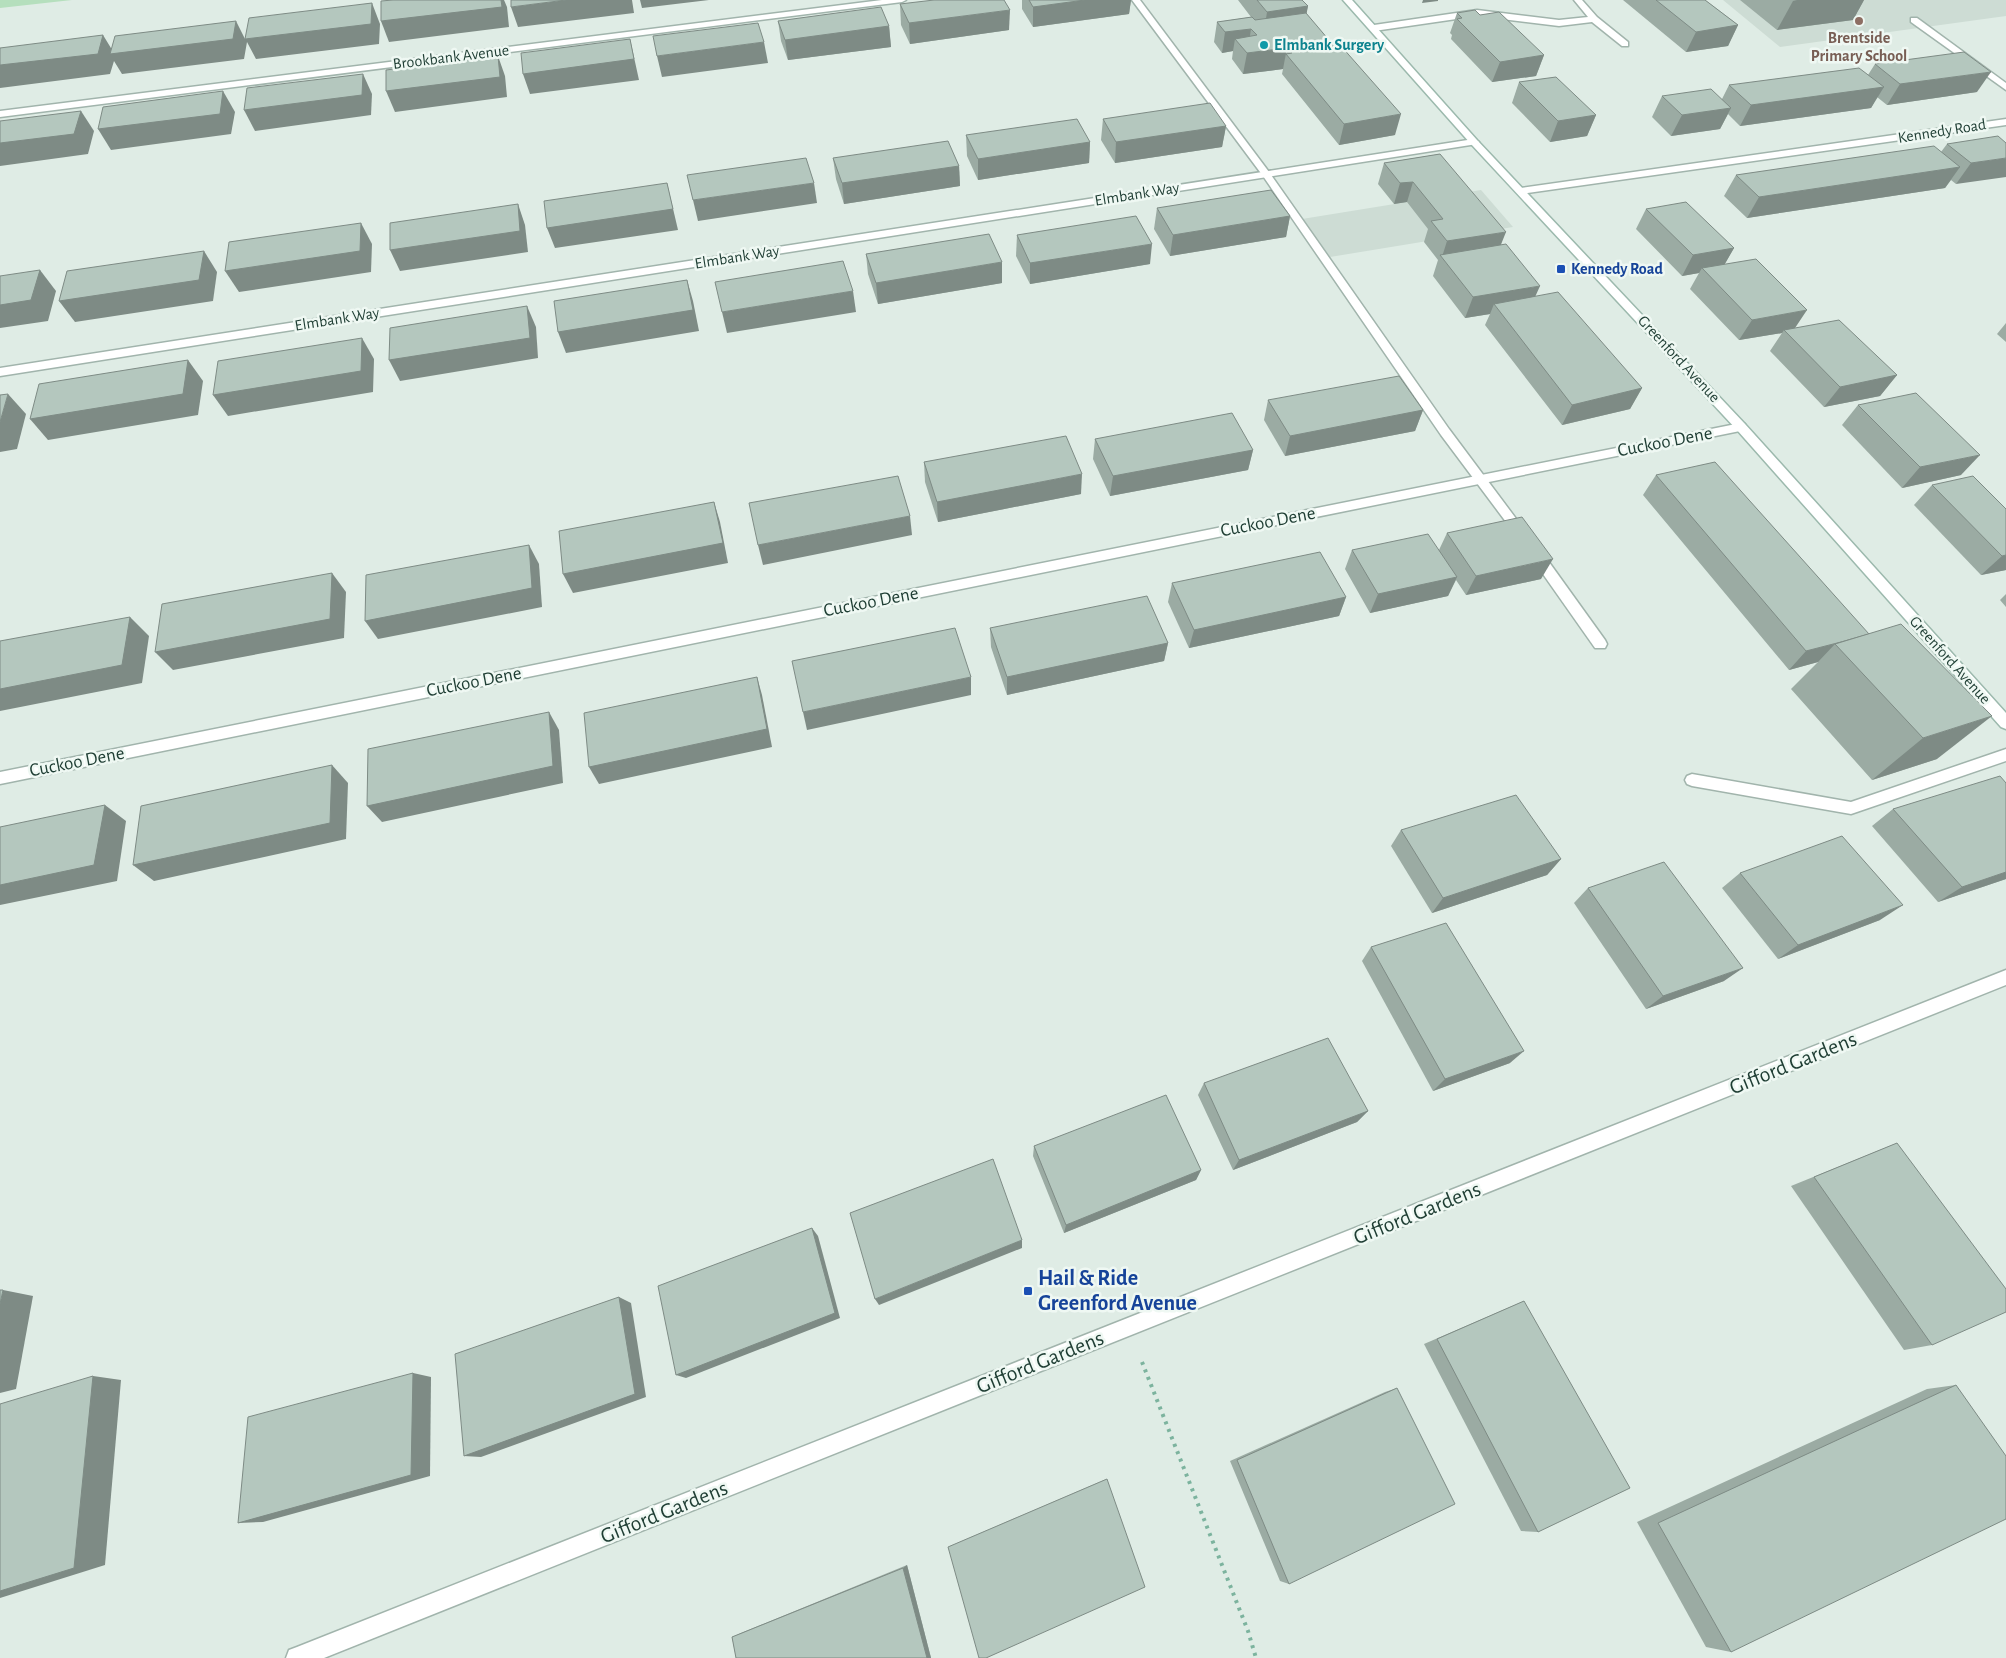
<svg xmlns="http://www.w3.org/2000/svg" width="2006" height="1658" viewBox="0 0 2006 1658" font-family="'Alegreya Sans',sans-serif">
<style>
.built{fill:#cddcd4}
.green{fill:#b5dfbd}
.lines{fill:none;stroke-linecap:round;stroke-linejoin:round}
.lane-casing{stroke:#a1b4ac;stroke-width:3}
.street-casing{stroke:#a1b4ac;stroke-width:3}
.secondary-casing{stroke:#9cb9ad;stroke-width:3}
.path{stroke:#7cb39e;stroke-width:4;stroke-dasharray:3 5;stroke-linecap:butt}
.lane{fill:#fff;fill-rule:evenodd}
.street{fill:#fff;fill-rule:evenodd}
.secondary{fill:#fff;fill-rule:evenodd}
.wall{fill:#9baba3}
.shaded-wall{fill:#7e8b85}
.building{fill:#b4c7be;stroke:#7e8b85}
.education-dot{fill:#8d6e63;stroke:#eff8f3;stroke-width:2}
.culture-dot{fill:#0f9aa8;stroke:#eff8f3;stroke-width:2}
.transit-dot{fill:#1a4fb4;stroke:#eff8f3;stroke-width:2}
.labels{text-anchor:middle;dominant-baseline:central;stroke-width:5;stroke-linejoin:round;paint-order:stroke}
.far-education-label{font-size:16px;font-weight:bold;fill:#785e54;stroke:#eff8f3}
.far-culture-label{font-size:16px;font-weight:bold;fill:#0d838f;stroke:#eff8f3;text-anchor:start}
.far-street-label{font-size:16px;fill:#1e3d33;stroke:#eff8f3}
.far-transit-label{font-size:16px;font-weight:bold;fill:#164399;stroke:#eff8f3;text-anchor:start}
.street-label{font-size:19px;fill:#1e3d33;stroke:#eff8f3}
.near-street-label{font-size:22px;fill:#1e3d33;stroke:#eff8f3}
.near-transit-label{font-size:22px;font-weight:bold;fill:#164399;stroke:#eff8f3;text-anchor:start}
</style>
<rect width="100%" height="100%" fill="#dfece5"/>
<g class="built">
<polygon points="1723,0 2006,0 2006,16 1780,47"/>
<polygon points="1481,190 1513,227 1330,257 1302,219"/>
</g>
<polygon class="green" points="0,0 72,0 0,8"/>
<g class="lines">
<g class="lane-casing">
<g id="lane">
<polygon points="1132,0 1140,0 1269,172 1449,429 1526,532 1528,535 1526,538 1518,538 1441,435 1263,176"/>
<polygon points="1911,18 1917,18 2006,83 2006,90 1911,22"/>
<polygon points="1536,549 1541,551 1605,640 1607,644 1605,648 1595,648 1531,557 1530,554"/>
<polygon points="2006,749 2006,761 1851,814 1692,786 1687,784 1685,780 1687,776 1692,774 1851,802"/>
</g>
</g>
<g class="street-casing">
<g id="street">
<polygon points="882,0 906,0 902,2 0,117 0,111"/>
<polygon points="1574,0 1582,0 1597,17 1628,42 1628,46 1622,46 1592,22 1559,26 1477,16 1374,31 1370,28 1374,25 1477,10 1559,20 1588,17"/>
<polygon points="2006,119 2006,125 1521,194 1516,191 1521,188"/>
<polygon points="1474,139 1479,142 1477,144 0,376 0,368"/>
<polygon points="1741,423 1745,424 1745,430 0,784 0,772"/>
<polygon points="2006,970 2006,985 324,1658 286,1658 289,1650 297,1647"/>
</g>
</g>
<g class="secondary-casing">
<polygon id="secondary" points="1343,0 1352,0 1477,140 1745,424 2006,713 2006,729 2001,727 1737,430 1471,144"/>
</g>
<polyline class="path" points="1142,1362 1248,1631 1256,1658"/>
<use href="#lane" class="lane"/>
<use href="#street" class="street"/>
<use href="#secondary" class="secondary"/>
</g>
<g class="wall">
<polygon points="1022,0 1131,0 1129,14 1033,27 1022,9"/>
<polygon points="1238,0 1302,0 1308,6 1306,14 1334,46 1334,47 1395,135 1339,145 1282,74 1283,69 1243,74 1232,59 1233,51 1222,53 1214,42 1217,22 1251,17"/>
<polygon points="1623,0 1705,0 1738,25 1728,46 1686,52"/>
<polygon points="1740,0 1864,0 1853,20 1777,30"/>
<polygon points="900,4 1009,30 910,44 901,25"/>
<polygon points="1457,13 1480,15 1544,55 1536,76 1492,82 1451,39 1452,35 1450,33"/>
<polygon points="778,21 889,26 891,47 788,60 781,41"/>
<polygon points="1875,64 1977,92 1887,105 1877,97 1871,108 1740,126 1728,114 1720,129 1671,136 1652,117 1662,96 1722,99 1729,85 1868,75"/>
<polygon points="1519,82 1596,115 1587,136 1550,142 1512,103"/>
<polygon points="1103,119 1226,126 1222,147 1115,163 1101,140"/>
<polygon points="966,135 1090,142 1089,163 978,180 967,156"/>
<polygon points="2006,143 1956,184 1951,180 1945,188 1747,218 1724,196 1736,175 1941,152 1947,144"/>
<polygon points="1440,154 1535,297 1642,388 1630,409 1562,425 1485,325 1490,314 1465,318 1433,276 1438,260 1424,242 1428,229 1407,202 1394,204 1378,184 1384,163"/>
<polygon points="833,158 959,166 960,186 844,204 836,179"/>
<polygon points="1157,208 1290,216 1286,237 1170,256 1154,229"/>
<polygon points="1646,209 1734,248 1724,265 1795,328 1897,375 1880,396 1824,407 1770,351 1782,333 1739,340 1690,289 1699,273 1682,276 1636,229"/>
<polygon points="1017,235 1150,264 1030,284 1016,256"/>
<polygon points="866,254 1002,283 878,304 868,274"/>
<polygon points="2006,323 2006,342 1997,334"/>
<polygon points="1268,400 1423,410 1415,431 1285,456 1264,420"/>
<polygon points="1858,405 1961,475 1902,488 1842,425"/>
<polygon points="1095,439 1253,450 1248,470 1110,496 1093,459"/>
<polygon points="924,462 1081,494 938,522 925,482"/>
<polygon points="1656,475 1869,634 1937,759 1872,780 1791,689 1818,662 1789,670 1643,495"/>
<polygon points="1932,485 2006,509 2006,570 1981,575 1914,505"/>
<polygon points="1447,533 1541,579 1466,595 1456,580 1448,596 1370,613 1345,569 1352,550 1439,550"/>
<polygon points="1172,583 1346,597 1339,616 1189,648 1168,602"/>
<polygon points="2006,594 2006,607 2000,600"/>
<polygon points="990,628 1168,643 1164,661 1007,695 991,647"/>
<polygon points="2006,783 2006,879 1938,902 1872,826 1893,809"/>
<polygon points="1401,830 1561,859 1547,875 1432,913 1391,846"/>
<polygon points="1740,873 1880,920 1778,959 1722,888"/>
<polygon points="1588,888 1724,981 1646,1009 1574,903"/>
<polygon points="1371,947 1510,1063 1433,1091 1362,961"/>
<polygon points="1204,1083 1368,1111 1357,1122 1233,1170 1198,1095"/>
<polygon points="1897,1143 1932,1345 1904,1350 1791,1186"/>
<polygon points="1034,1146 1201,1170 1196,1180 1064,1233 1033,1156"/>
<polygon points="1524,1301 1538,1532 1521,1531 1424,1344"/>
<polygon points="1956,1385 1731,1652 1706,1647 1637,1522 1927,1389"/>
<polygon points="1397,1388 1289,1584 1280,1581 1230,1461 1385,1392"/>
<polygon points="1107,1479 948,1547 950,1546 1104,1480"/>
<polygon points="907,1565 931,1658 736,1658 732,1637 741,1633"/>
</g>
<g class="shaded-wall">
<polygon points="501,0 504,0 507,7 509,27 389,42 381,21"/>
<polygon points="566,0 632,0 634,13 518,27 511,7"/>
<polygon points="640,0 709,0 642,8"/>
<polygon points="1085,0 1131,0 1129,14 1033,27 1033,7"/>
<polygon points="1423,0 1438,0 1438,1 1422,3"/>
<polygon points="1797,0 1864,0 1853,20 1777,30 1793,1"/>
<polygon points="372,3 380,24 379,44 256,59 247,42 244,59 122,74 114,61 110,74 0,88 0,65 103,35 114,53 236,21 245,39"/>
<polygon points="1308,6 1304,27 1264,32 1267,12"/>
<polygon points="1010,10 1009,30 910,44 909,23"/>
<polygon points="1738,25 1728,46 1686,52 1696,32"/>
<polygon points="889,26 891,47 788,60 785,40"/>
<polygon points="1251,29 1248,49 1235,39 1233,51 1222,53 1225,32"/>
<polygon points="630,39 639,80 530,94 523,74"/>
<polygon points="764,42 768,63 662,77 657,56"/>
<polygon points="1287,48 1283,69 1243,74 1247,53"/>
<polygon points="1544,55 1536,76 1492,82 1500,62"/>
<polygon points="498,56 505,76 507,97 395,112 386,91"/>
<polygon points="1991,72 1977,92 1887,105 1900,84"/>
<polygon points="363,74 372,94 371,115 255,131 244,110"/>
<polygon points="1884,87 1871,108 1740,126 1751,105"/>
<polygon points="223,91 235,112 231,134 111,150 98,129"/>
<polygon points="1731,108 1720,129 1671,136 1682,115"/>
<polygon points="81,111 94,131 88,154 0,166 0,143"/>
<polygon points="1401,114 1395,135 1339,145 1344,124"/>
<polygon points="1596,115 1587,136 1550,142 1558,121"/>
<polygon points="1226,126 1222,147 1115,163 1116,142"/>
<polygon points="1090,142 1089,163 978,180 978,159"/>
<polygon points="2006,158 2006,177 1956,184 1971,163"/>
<polygon points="959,166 960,186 844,204 842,183"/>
<polygon points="1960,167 1945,188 1747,218 1759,197"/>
<polygon points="1413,182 1407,202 1394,204 1400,183"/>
<polygon points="667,183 678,230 555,248 547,228"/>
<polygon points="814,183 817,203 698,221 693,200"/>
<polygon points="518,204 525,225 528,252 400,271 390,250"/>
<polygon points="1290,216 1286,237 1170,256 1173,235"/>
<polygon points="361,223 372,244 371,272 239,292 225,271"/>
<polygon points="1506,232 1498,252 1442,257 1447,241"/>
<polygon points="1152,244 1150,264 1030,284 1030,263"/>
<polygon points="1734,248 1722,269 1702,268 1699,273 1682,276 1693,255"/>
<polygon points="204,251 217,272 213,301 75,322 59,301"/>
<polygon points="1002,262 1002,283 878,304 876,283"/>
<polygon points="40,270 56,291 48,321 0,328 0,305"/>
<polygon points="687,280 693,301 699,331 566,353 558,332"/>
<polygon points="1540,286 1531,306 1494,304 1490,314 1465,318 1473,297"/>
<polygon points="853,291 856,312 727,333 722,312"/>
<polygon points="527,306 536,327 538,358 400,381 389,360"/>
<polygon points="1807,310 1793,331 1784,330 1782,333 1739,340 1752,320"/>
<polygon points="362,338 374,359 373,392 228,416 213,395"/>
<polygon points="188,360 203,381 198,415 48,440 30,419"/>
<polygon points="1897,375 1880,396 1824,407 1840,387"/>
<polygon points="1642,388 1630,409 1562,425 1572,405"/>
<polygon points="8,394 26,414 17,449 0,452 0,422"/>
<polygon points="1423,410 1415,431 1285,456 1290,436"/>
<polygon points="1253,450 1248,470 1110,496 1113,476"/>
<polygon points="1980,455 1961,475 1902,488 1920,467"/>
<polygon points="1082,474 1081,494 938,522 937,502"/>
<polygon points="714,502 720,522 728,563 573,593 563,574"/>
<polygon points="910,516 912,535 763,565 758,545"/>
<polygon points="529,545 539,564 542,607 378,639 365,621"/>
<polygon points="2006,555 2006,570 1981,575 2002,556"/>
<polygon points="1553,559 1541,579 1466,595 1476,576"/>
<polygon points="332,573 346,592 344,638 173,670 155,652"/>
<polygon points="1457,577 1448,596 1370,613 1378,594"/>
<polygon points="1346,597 1339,616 1189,648 1194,630"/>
<polygon points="130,617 149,636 142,683 0,711 0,689"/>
<polygon points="1870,635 1835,644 1818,662 1789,670 1806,651"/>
<polygon points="1168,643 1164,661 1007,695 1007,677"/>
<polygon points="757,677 762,695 772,747 599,784 589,767"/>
<polygon points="971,677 971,695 807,730 803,712"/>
<polygon points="549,712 559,730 563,783 382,822 367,806"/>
<polygon points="1992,716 1937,759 1872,780 1923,738"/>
<polygon points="332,765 348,783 346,839 154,881 133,865"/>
<polygon points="105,805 126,821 117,881 0,905 0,885"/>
<polygon points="1561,859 1547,875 1432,913 1443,898"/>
<polygon points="2006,872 2006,879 1938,902 1962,887"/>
<polygon points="1903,905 1880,920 1778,959 1798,945"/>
<polygon points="1743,968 1724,981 1646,1009 1663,996"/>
<polygon points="1524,1051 1510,1063 1433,1091 1445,1079"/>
<polygon points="1368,1111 1357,1122 1233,1170 1239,1160"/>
<polygon points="1201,1170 1196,1180 1064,1233 1066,1225"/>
<polygon points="812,1228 818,1236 840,1318 686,1378 676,1375"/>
<polygon points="1022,1240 1022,1248 879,1305 875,1299"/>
<polygon points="3,1290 33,1296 16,1389 0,1393 0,1304"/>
<polygon points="619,1297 631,1303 646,1397 481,1457 464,1456"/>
<polygon points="413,1373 431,1377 430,1476 263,1522 238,1523"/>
<polygon points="93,1376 121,1380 105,1565 0,1598 0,1591"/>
<polygon points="907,1565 931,1658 927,1658 903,1568"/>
</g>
<g class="building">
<polygon points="393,0 501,0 502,7 381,21 381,1"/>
<polygon points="511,0 566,0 511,7"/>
<polygon points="934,0 1004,0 1010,10 909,23 900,4"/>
<polygon points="1029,0 1085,0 1033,7"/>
<polygon points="1257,0 1302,0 1308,6 1267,12"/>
<polygon points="1656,0 1705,0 1738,25 1696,32"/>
<polygon points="372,3 371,24 245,39 249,18"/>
<polygon points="881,7 889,26 785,40 778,21"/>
<polygon points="1475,10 1480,15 1499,12 1544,55 1500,62 1457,19 1462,18 1457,13"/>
<polygon points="1306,13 1334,46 1300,52 1341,46 1401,114 1344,124 1286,54 1292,53 1287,48 1247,53 1235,39 1257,35 1251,29 1225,32 1217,22 1252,17 1255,20"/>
<polygon points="236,21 233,39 110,54 115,36"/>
<polygon points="758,23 764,42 657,56 653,36"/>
<polygon points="103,35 98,54 0,65 0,48"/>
<polygon points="630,39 634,59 523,74 521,53"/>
<polygon points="1964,52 1991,72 1900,84 1875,64"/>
<polygon points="498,56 500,77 386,91 386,70"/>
<polygon points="1859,68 1884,87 1751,105 1729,85"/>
<polygon points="363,74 362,95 244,110 247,88"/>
<polygon points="1556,77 1596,115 1558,121 1519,82"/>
<polygon points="1711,89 1731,108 1682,115 1662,96"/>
<polygon points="223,91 220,114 98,129 103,107"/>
<polygon points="1210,103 1226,126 1116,142 1103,119"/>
<polygon points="81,111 74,134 0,143 0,121"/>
<polygon points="1077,119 1090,142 978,159 966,135"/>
<polygon points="1998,136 2006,143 2006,158 1971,163 1947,144"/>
<polygon points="948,141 959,166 842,183 833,158"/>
<polygon points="1934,146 1960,167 1759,197 1736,175"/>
<polygon points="1440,154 1506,232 1447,241 1431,221 1443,219 1413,182 1400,183 1384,163"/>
<polygon points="806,158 814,183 693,200 687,175"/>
<polygon points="667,183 673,209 547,228 544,201"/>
<polygon points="1271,190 1290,216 1173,235 1157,208"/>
<polygon points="1686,202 1734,248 1693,255 1646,209"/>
<polygon points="518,204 520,231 390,250 390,223"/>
<polygon points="1136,216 1152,244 1030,263 1017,235"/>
<polygon points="361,223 360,251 225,271 229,242"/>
<polygon points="989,234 1002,262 876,283 866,254"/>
<polygon points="1506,244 1540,286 1473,297 1440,255"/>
<polygon points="204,251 199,280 59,301 67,271"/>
<polygon points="1756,259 1807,310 1752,320 1702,268"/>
<polygon points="843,261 853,291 722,312 715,282"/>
<polygon points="40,270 31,300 0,305 0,276"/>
<polygon points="687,280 693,310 558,332 554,301"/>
<polygon points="1558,292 1642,388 1572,405 1494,304"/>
<polygon points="527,306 530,338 389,360 390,328"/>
<polygon points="1839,320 1897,375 1840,387 1784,330"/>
<polygon points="362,338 361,371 213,395 218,361"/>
<polygon points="188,360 183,394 30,419 39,384"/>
<polygon points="1399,376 1423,410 1290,436 1268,400"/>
<polygon points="1916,393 1980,455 1920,467 1858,405"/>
<polygon points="8,394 0,422 0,395"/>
<polygon points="1232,413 1253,450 1113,476 1095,439"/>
<polygon points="1066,436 1082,474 937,502 924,462"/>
<polygon points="1715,462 1869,634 1841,642 1806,651 1656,475"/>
<polygon points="898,476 910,516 758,545 749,503"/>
<polygon points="1973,476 2006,509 2006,555 2002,556 1932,485"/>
<polygon points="714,502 723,543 563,574 559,531"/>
<polygon points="1522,517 1553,559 1476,576 1447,533"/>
<polygon points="1428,534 1457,577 1378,594 1352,550"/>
<polygon points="529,545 532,588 365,621 366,575"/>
<polygon points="1320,552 1346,597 1194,630 1172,583"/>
<polygon points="332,573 330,619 155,652 162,604"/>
<polygon points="1147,596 1168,643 1007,677 990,628"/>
<polygon points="130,617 122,665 0,689 0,641"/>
<polygon points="1901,624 1992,716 1923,738 1835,644"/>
<polygon points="955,628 971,677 803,712 792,661"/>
<polygon points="757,677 767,729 589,767 584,713"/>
<polygon points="549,712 553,766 367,806 368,749"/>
<polygon points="332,765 330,823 133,865 141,806"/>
<polygon points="2000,776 2006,783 2006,872 1962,887 1893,809"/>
<polygon points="1516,795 1561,859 1443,898 1401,830"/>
<polygon points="105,805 94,865 0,885 0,827"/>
<polygon points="1842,836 1903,905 1798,945 1740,873"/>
<polygon points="1664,862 1743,968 1663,996 1588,888"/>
<polygon points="1446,923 1524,1051 1445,1079 1371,947"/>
<polygon points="1328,1038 1368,1111 1239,1160 1204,1083"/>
<polygon points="1166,1095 1201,1170 1066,1225 1034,1146"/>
<polygon points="1897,1143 2006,1289 2006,1312 1932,1345 1814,1177"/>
<polygon points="993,1159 1022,1240 875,1299 850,1213"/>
<polygon points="812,1228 835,1313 676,1375 658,1286"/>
<polygon points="0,1290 3,1290 0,1304"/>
<polygon points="619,1297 635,1394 464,1456 455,1354"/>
<polygon points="1524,1301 1630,1488 1538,1532 1437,1339"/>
<polygon points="413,1373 411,1475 238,1523 248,1417"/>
<polygon points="93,1376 74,1568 0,1591 0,1404"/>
<polygon points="1956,1385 2006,1456 2006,1519 1731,1652 1658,1523"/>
<polygon points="1397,1388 1455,1504 1289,1584 1237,1460"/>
<polygon points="1107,1479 1145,1587 986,1658 979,1658 948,1547"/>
<polygon points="903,1568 927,1658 736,1658 732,1637"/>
</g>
<circle class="education-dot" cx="1859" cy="21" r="5"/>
<circle class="culture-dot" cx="1264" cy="45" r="5"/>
<g class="transit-dot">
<rect x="1556" y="264" width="10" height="10" rx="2.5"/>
<rect x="1023" y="1286" width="10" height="10" rx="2.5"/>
</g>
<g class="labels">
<g class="far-education-label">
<text x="1859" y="38">Brentside<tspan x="1859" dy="18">Primary School</tspan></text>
</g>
<g class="far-culture-label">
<text x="1274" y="45">Elmbank Surgery</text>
</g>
<g class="far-street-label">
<text transform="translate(451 57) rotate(-7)">Brookbank Avenue</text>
<text transform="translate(1942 131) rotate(-9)">Kennedy Road</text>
<text transform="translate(1137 194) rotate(-9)">Elmbank Way</text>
<text transform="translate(737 257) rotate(-9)">Elmbank Way</text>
<text transform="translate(337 319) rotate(-9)">Elmbank Way</text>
<text transform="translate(1679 359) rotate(47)">Greenford Avenue</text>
<text transform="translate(1950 660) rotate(48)">Greenford Avenue</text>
</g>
<g class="far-transit-label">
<text x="1571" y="269">Kennedy Road</text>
</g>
<g class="street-label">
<text transform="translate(1665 442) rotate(-11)">Cuckoo Dene</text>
<text transform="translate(1268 522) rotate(-11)">Cuckoo Dene</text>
<text transform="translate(871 602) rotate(-11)">Cuckoo Dene</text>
<text transform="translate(474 682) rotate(-11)">Cuckoo Dene</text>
<text transform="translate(77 762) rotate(-11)">Cuckoo Dene</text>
</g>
<g class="near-street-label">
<text transform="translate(1793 1063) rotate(-22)">Gifford Gardens</text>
<text transform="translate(1417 1213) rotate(-22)">Gifford Gardens</text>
<text transform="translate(1040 1362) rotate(-22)">Gifford Gardens</text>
<text transform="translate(664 1512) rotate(-22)">Gifford Gardens</text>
</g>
<g class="near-transit-label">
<text x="1038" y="1278">Hail &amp; Ride<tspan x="1038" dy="25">Greenford Avenue</tspan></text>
</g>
</g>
</svg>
